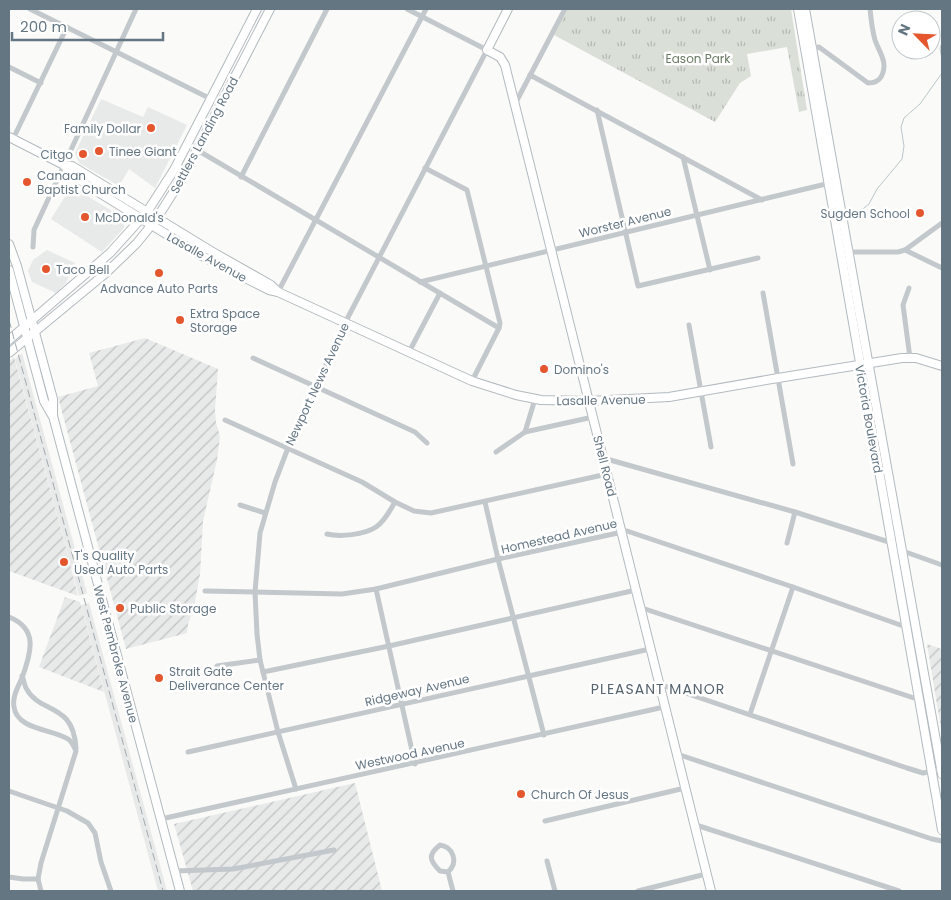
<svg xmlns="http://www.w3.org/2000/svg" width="951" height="900" viewBox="0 0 951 900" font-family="Poppins,sans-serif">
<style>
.built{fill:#e8e9e9}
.industrial{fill:url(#industrial-furrows)}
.grass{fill:url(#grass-tufts)}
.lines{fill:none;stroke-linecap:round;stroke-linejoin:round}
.stream{stroke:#bbc7cb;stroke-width:1}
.secondary-casing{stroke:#b3babf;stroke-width:10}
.street{stroke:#c3c8cc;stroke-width:5}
.secondary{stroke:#fff;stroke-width:8}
.rail{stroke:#a2aab0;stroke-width:1;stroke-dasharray:8 4;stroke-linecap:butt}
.poi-dot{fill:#e4572e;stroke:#fff;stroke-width:2}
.labels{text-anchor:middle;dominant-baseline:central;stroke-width:5;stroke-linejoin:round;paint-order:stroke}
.park-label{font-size:12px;fill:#687a64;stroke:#fff}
.poi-label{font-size:12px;fill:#657683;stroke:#fff;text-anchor:start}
.street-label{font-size:12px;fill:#657683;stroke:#fff}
.neighbourhood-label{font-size:14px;letter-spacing:1px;fill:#57646e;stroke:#fff}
</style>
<defs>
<pattern id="industrial-furrows" width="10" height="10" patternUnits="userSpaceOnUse" patternTransform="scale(1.25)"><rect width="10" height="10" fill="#e8e9e9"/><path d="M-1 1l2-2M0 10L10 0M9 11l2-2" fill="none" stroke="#c0c1c2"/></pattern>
<pattern id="grass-tufts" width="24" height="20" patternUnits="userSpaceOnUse" patternTransform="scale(1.25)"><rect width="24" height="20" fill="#dadfd7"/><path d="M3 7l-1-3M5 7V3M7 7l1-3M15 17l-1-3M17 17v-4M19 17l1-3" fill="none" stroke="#b4b9b4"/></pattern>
</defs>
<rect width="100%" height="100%" fill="#fafaf8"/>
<g class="built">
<polygon points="101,99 143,117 148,107 187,125 155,188 129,169 119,186 79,163 75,153"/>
<polygon points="69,190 77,190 124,218 124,228 102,252 51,219"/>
<polygon points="47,250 75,263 66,283 56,293 32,282 28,271 33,260"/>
<polygon points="22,353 87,593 79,596 15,359"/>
<polygon points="89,603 167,891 158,891 81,605"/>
</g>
<g class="industrial">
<polygon points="145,338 218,369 215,410 216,423 220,436 217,460 203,521 200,574 194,607 188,624 187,633 126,649 58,397 98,386 89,353"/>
<polygon points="14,357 64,541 78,596 9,571 9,362"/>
<polygon points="65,597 80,602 104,692 39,667"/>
<polygon points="927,644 942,649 942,735"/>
<polygon points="355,783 382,891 193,891 174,824"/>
</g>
<polygon class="grass" points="568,9 791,9 807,110 799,112 787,47 747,54 751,76 740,83 715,122 554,35"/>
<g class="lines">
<g class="stream">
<polyline points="942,43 940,48 942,59"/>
<polyline points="852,218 869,204 877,189 902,159 904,146 901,127 904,118 920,104 942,73"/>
</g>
<g class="secondary-casing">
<g id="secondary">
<polyline points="508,9 487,50 500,57 505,65 711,891"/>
<polyline points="798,9 942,830"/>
<polyline points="805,9 942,774"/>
<polyline points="9,137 64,165 72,166 211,251 271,285 278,292 472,381 516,395 541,400 589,401 669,397 778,378 902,358 916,358 942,366"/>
<polyline points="64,165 69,172 90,187 200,255 269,290 278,292"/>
<polyline points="9,244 17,266 53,399 53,416 180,891"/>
<polyline points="9,270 44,401 52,415"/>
<polyline points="9,340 110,253 147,212 174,170 257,9"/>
<polyline points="9,353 106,273 137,243 157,218 183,177 270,9"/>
</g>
</g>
<g class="street">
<polyline points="30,9 211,99"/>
<path d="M811 49 819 47 868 83C873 83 878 82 881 77 889 63 879 52 875 40 872 30 871 19 870 9"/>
<polyline points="9,67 41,83"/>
<polyline points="530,75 762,200"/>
<polyline points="515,104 565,9"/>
<polyline points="597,110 638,286 758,258"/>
<polyline points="13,139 67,27"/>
<polyline points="187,144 499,328"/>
<polyline points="683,157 710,270"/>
<polyline points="425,168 467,190 500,323 499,328 472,381"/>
<polyline points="241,177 327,9"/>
<polyline points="33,247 34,230 136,9"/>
<polyline points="905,250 942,223"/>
<polyline points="847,252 898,252 905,250 942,268"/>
<polyline points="420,282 830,183"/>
<polyline points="909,288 903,305 910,358"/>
<polyline points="278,292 426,9"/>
<polyline points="763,293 793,464"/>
<polyline points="689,325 711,447"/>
<polyline points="409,352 440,293"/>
<polyline points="253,358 415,432 427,443"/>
<polyline points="225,420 362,482 395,502 414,511 431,513 607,474"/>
<polyline points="525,432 535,399"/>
<polyline points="496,452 525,432 593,417"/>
<polyline points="603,458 795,512 892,543"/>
<polyline points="485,502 498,559 544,735"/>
<polyline points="240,505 265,513"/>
<path d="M327 534C340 537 364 535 376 527 385 521 390 510 395 502"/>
<polyline points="787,543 795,512"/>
<polyline points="900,550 942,565"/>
<polyline points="376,589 415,764"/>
<polyline points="205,591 342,594 376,589 498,559 627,531 793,587 906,627"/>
<polyline points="639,607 920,700"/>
<path d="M9 617C39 629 31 653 22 678 18 687 12 697 14 707 17 730 53 729 68 739 72 741 74 747 76 751L41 863 38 879 41 891"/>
<polyline points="217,666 260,660"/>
<polyline points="263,672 389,646 636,590"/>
<path d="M22 676C24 680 24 684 26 688 40 715 73 701 76 748"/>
<polyline points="659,684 907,768 923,773 942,769"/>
<polyline points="750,714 793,587"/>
<polyline points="188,752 650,649"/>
<polyline points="677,754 932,839 942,841"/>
<polyline points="296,789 278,732 260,660 257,634 255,592 260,533 275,482 288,448 345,323 487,50 407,9"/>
<polyline points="9,791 67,811 88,823 95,833 101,862 111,891"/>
<polyline points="161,819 664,707"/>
<polyline points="545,821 685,788"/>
<polyline points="693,824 899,891"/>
<polyline points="547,861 555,891"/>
<polyline points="175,871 233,869 334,850"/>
<path d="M448 872 440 871C430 861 427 855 440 845 453 847 459 862 448 872L453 891"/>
<polyline points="9,877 23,879 38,879"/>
<polyline points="638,891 706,874"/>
</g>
<use href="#secondary" class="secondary"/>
<polyline class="rail" points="9,320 163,891"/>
</g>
<g class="poi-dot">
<circle cx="151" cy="128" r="5"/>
<circle cx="99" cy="151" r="5"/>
<circle cx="83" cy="154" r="5"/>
<circle cx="27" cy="182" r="5"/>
<circle cx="920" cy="213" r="5"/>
<circle cx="85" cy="217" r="5"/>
<circle cx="46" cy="269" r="5"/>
<circle cx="159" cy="273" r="5"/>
<circle cx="180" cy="320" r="5"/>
<circle cx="544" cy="369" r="5"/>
<circle cx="64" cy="562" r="5"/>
<circle cx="120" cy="608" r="5"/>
<circle cx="159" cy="678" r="5"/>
<circle cx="521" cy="794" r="5"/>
</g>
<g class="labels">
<g class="park-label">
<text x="698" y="58">Eason Park</text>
</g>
<g class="poi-label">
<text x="141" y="128" text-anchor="end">Family Dollar</text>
<text x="109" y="151">Tinee Giant</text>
<text x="73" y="154" text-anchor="end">Citgo</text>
<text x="37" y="175">Canaan<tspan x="37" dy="14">Baptist Church</tspan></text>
<text x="910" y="213" text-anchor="end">Sugden School</text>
<text x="95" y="217">McDonald's</text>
<text x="56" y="269">Taco Bell</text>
<text x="159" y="288" text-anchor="middle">Advance Auto Parts</text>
<text x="190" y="313">Extra Space<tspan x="190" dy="14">Storage</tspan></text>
<text x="554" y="369">Domino's</text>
<text x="74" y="555">T's Quality<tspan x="74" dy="14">Used Auto Parts</tspan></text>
<text x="130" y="608">Public Storage</text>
<text x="169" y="671">Strait Gate<tspan x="169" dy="14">Deliverance Center</tspan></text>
<text x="531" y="794">Church Of Jesus</text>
</g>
<g class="street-label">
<text transform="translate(204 135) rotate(-62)">Settlers Landing Road</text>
<text transform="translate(625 222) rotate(-14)">Worster Avenue</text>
<text transform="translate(207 257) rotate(29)">Lasalle Avenue</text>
<text transform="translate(317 384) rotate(-65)">Newport News Avenue</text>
<text transform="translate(601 400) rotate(-1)">Lasalle Avenue</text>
<text transform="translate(869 419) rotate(80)">Victoria Boulevard</text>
<text transform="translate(605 466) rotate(76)">Shell Road</text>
<text transform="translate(559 536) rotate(-13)">Homestead Avenue</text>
<text transform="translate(116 654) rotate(75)">West Pembroke Avenue</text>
<text transform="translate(417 690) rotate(-13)">Ridgeway Avenue</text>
<text transform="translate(410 754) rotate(-12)">Westwood Avenue</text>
</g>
<g class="neighbourhood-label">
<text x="658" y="689">PLEASANT MANOR</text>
</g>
</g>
<rect width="951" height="900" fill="none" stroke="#657683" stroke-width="20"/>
<g transform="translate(916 35) rotate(294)"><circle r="24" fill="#ffffff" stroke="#c1c8cd"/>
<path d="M0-4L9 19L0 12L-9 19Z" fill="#e4572e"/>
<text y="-8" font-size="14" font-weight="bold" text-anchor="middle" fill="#657683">N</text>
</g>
<path d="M12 32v8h151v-8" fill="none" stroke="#657683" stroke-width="2.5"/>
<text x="20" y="32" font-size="15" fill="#657683" stroke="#ffffff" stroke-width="4" paint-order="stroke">200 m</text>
</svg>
